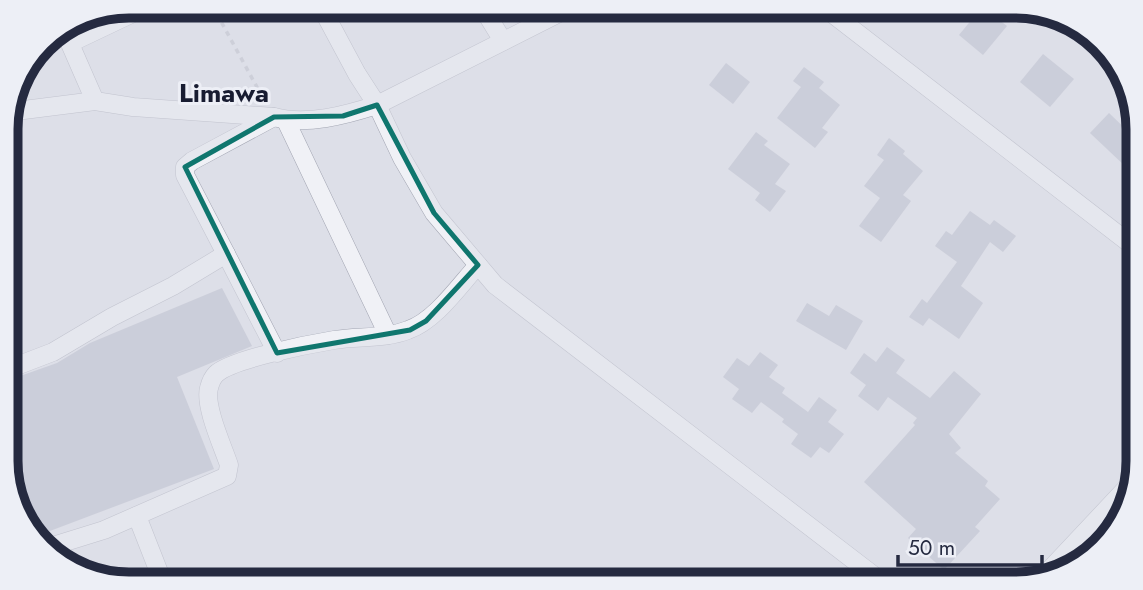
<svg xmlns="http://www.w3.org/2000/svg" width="1143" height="590" viewBox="0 0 1143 590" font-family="Jost,sans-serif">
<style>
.building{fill:#b7bac9}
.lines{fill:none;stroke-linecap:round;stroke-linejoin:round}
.street-casing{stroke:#a2a5b2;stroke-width:19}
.path{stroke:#bbbdc7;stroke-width:3.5;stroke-dasharray:5 5;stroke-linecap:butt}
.street{stroke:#f0f1f6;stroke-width:18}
.marked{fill:none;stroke:#0f766e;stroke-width:5;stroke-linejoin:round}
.labels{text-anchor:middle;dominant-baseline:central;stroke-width:6;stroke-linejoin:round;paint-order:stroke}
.neighbourhood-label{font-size:26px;font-weight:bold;fill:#181c31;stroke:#edeff6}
.rim{fill:none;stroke:#252a40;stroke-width:9}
</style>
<rect width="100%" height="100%" fill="#dddfe8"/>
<g class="building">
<polygon points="982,7 1007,26 983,55 959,35"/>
<polygon points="1043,54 1074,79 1050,107 1020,82"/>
<polygon points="726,63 750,82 733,104 709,85"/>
<polygon points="804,67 824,82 819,88 840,105 822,128 828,132 815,148 777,118 801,87 793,81"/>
<polygon points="1109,113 1137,140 1137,154 1125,166 1090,133"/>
<polygon points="756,132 768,141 764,145 790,164 775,184 786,191 770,212 755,200 760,193 728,169"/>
<polygon points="889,138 905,151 903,154 923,171 903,195 911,201 881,242 859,226 880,198 864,186 884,160 877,155"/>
<polygon points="970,211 990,225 994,220 1016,236 1003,252 990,242 961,286 983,303 959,339 929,318 923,326 909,317 922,299 927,303 957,262 935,246 946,231 952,235"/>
<polygon points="222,288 252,346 177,377 214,469 34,537 26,530 6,478 6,381 57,363 90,343"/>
<polygon points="807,303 829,316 836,305 863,321 846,350 796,321"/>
<polygon points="887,347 905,360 896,373 930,398 954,371 981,394 949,434 961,448 955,453 988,481 985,486 1000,499 975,527 980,531 944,570 908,538 916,529 864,482 915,425 913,423 917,418 888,397 878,411 858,396 866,385 850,373 864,353 876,362"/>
<polygon points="760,352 778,365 769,377 785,388 782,393 808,412 819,397 837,410 828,422 844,434 829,453 820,447 811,458 791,444 798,434 782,422 784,419 761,402 752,413 732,399 739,389 723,377 737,358 749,366"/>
</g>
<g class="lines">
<g class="street-casing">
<g id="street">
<polyline points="320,5 357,74 377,105 402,158 434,213 495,285 886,585"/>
<polyline points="481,5 503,41"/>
<polyline points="821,5 1137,249"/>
<polyline points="64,30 95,101"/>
<polyline points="70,43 150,5"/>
<path d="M8 112 95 101 133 107 274 117C306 126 346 115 377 105L575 5"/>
<polyline points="286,121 388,335"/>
<polyline points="226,254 185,175 185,167 192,161 274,117"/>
<polyline points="6,370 53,352 112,317 173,286 226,254 277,353"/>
<polyline points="137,516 164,585"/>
<path d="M46 548 104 530 227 476 229 465C223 447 204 406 209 388 210 384 213 377 216 374 232 359 310 344 334 340 359 336 385 339 408 330 435 321 459 286 478 265"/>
<polyline points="1042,578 1133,481"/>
</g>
</g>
<polyline class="path" points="212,5 264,100"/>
<use href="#street" class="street"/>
</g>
<path d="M0 0H1143V590H0ZM377 105 434 213 478 265 426 321 410 330 277 353 185 167 274 117 343 116Z" fill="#dddfe8" fill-opacity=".55" fill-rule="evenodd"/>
<path class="marked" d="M377 105 434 213 478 265 426 321 410 330 277 353 185 167 274 117 343 116Z"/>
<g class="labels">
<g class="neighbourhood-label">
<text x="224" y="93">Limawa</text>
</g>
</g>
<path d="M0 0H1143V590H0ZM129 18H1015A111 111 0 0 1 1126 129V461A111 111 0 0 1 1015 572H129A111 111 0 0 1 18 461V129A111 111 0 0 1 129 18Z" fill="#edeff6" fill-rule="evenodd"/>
<path class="rim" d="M129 18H1015A111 111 0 0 1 1126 129V461A111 111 0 0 1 1015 572H129A111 111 0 0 1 18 461V129A111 111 0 0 1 129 18Z"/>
<path d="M898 555v10h144v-10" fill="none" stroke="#252a40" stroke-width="3.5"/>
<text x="908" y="555" font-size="21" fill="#252a40" stroke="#edeff6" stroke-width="5" paint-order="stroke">50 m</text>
</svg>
